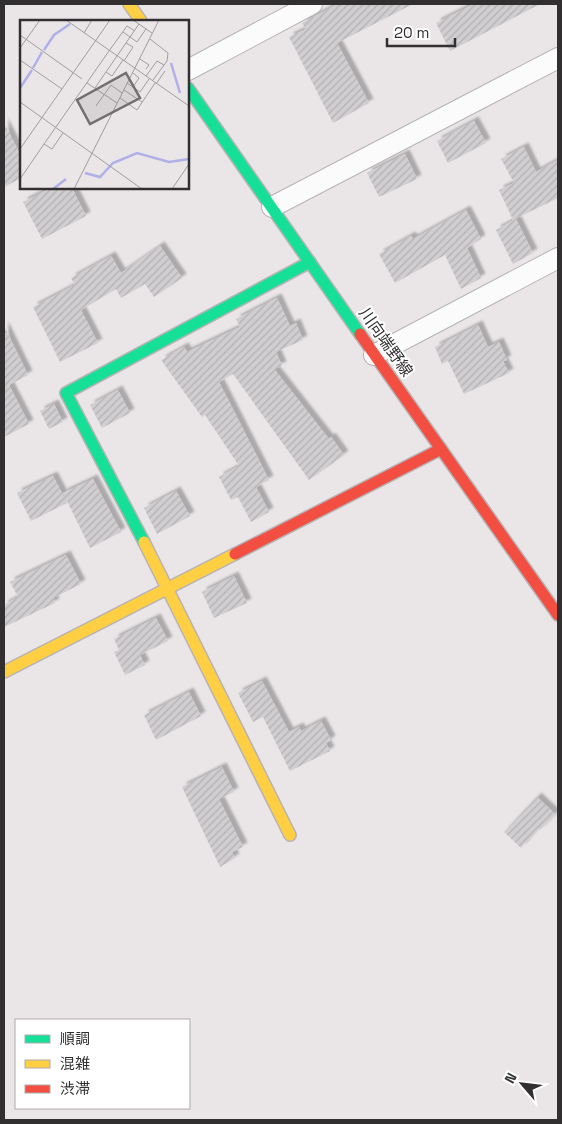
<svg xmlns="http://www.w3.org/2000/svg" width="562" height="1124" viewBox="0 0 562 1124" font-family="'Space Grotesk','Noto Sans JP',sans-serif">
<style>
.building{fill:url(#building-hatch);filter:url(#shadow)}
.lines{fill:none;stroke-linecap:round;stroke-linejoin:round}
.street-casing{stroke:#b7b3b5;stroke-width:22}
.fast-casing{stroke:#b7b3b5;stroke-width:14}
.slow-casing{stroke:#b7b3b5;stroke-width:14}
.jam-casing{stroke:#b7b3b5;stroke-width:14}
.street{stroke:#fcfbfc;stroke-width:20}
.fast{stroke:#16e098;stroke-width:11}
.slow{stroke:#ffcf43;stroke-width:11}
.jam{stroke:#f24e42;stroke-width:11}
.labels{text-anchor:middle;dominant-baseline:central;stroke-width:4;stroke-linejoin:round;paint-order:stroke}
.street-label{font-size:16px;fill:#322f31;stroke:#fff}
.inset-river{fill:none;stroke:#b1afe7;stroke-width:2.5}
.inset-road{fill:none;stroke:#a09d9f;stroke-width:1}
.view{fill:#726f71;fill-opacity:0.15;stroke:#726f71;stroke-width:2.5}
.inset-edge{fill:none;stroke:#322f31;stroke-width:2.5}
</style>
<defs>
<pattern id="building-hatch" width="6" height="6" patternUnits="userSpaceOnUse" patternTransform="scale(1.25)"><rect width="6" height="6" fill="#d1ced1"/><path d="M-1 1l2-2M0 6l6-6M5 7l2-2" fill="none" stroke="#b4b1b4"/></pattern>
<filter id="shadow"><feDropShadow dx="4.5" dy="-4.5" stdDeviation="1" flood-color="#0004"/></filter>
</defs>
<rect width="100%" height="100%" fill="#eae6e8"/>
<g class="building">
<polygon points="338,4 413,4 337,43 369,103 333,123 289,37 306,29 302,23"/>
<polygon points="474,4 540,4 450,51 436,23"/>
<polygon points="474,121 486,143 448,163 437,141"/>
<polygon points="4,123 21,156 21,178 4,187"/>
<polygon points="524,147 536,172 558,160 558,198 513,220 499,190 514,183 501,159"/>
<polygon points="405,154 417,179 379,197 367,173"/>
<polygon points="51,188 72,188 86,216 42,239 23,202"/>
<polygon points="466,210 481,239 467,248 481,278 461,289 445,255 395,283 379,254 411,236 413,239"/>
<polygon points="516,219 533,253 513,264 496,230"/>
<polygon points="160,246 182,278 154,297 145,284 121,298 116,289 81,310 98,343 60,362 33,307 75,285 71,278 111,256 121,273"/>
<polygon points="277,298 290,326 296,323 303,340 276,352 282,366 274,369 329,439 331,437 344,455 309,480 233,374 219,382 269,480 256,487 269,512 251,522 238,497 231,500 219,477 239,466 205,415 202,417 161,360 184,347 187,352 240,327 236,319"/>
<polygon points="478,325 488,347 499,342 507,360 503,361 509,373 464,394 448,361 442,364 435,347"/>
<polygon points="4,326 28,375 9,385 29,424 4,437"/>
<polygon points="118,390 130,413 102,428 90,405"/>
<polygon points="54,404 63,422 49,429 40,411"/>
<polygon points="53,476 67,503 31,521 17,493"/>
<polygon points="93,479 121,532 90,548 63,493"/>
<polygon points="176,491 190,516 157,534 144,508"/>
<polygon points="66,555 81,584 53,598 55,603 4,627 4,605 18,597 10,582"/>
<polygon points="234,576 247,603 214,618 202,592"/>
<polygon points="156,618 168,641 140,655 145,665 125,675 114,652 119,650 114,639"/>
<polygon points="262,681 289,732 299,727 301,731 321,721 331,740 326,743 330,751 290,771 263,717 253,722 238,693"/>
<polygon points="189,692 201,716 156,740 144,715"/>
<polygon points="222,767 234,792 219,799 243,847 232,852 235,858 220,867 182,787"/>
<polygon points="537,797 555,814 540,830 538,828 521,848 504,832"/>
</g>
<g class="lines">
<g class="street-casing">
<g id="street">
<polyline points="188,70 312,4"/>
<polyline points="272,207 558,58"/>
<polyline points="374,355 558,258"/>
</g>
</g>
<g class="fast-casing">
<g id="fast">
<polyline points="188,88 360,334"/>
<polyline points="144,542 66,393 310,262"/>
</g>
</g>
<g class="slow-casing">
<g id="slow">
<polyline points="129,4 141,21"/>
<polyline points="144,542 290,835"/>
<polyline points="4,672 235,554"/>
</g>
</g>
<g class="jam-casing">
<g id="jam">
<polyline points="360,334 558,615"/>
<polyline points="235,554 441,449"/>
</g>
</g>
<use href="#street" class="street"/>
<use href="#fast" class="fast"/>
<use href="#slow" class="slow"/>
<use href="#jam" class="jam"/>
</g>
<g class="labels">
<g class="street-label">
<text transform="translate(386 342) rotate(55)">川向端野線</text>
</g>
</g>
<g transform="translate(20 20)">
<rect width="169" height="169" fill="#eae6e8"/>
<path class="inset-river" d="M24 30 34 15 50 4M151 43 160 73M13 48 22 32M0 68 12 50M65 153 80 157 93 143 117 133 149 142 169 139M33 169 46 159"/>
<path class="inset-road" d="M46 0 169 86M113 0 132 13M103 12 117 22 126 9M64 13 72 0M0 15 62 59M130 19 148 33 147 41 133 60M0 28 20 0M89 31 107 6 115 11M120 39 129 45 126 49M0 40 42 69M104 41 113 27 106 23M86 52 92 56 103 40M113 53 119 58 113 67M126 56 137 41 144 45M67 63 97 83M107 63 120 72 129 59M136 64 145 51M75 68 119 4M104 70 122 82M100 78 117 90 135 63M0 82 122 169M76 86 91 65 102 73M43 113 32 129 24 124 89 31M0 129 90 0M0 159 24 124M54 169 139 0M152 169 169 144"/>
<path class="view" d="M106 53 120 78 70 104 57 80Z"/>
<rect width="169" height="169" class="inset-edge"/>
</g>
<rect width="562" height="1124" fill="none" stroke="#322f31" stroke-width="10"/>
<rect x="15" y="1019" width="175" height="90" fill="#ffffff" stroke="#adacad"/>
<rect x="25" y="1035" width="25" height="8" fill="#16e098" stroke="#adacad"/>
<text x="60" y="1044" font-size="15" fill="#322f31">順調</text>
<rect x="25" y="1060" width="25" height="8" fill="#ffcf43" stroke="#adacad"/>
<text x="60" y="1069" font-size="15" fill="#322f31">混雑</text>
<rect x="25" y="1085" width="25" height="8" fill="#f24e42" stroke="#adacad"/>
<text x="60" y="1094" font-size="15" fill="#322f31">渋滞</text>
<g transform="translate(522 1084) rotate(298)" stroke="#ffffff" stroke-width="4" paint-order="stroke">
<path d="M0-4L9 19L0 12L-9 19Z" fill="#322f31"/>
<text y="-8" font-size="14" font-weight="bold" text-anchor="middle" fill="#322f31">N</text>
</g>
<path d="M387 38v8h68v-8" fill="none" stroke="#322f31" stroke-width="2.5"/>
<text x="394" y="38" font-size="15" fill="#322f31" stroke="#ffffff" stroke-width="4" paint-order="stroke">20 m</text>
</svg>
